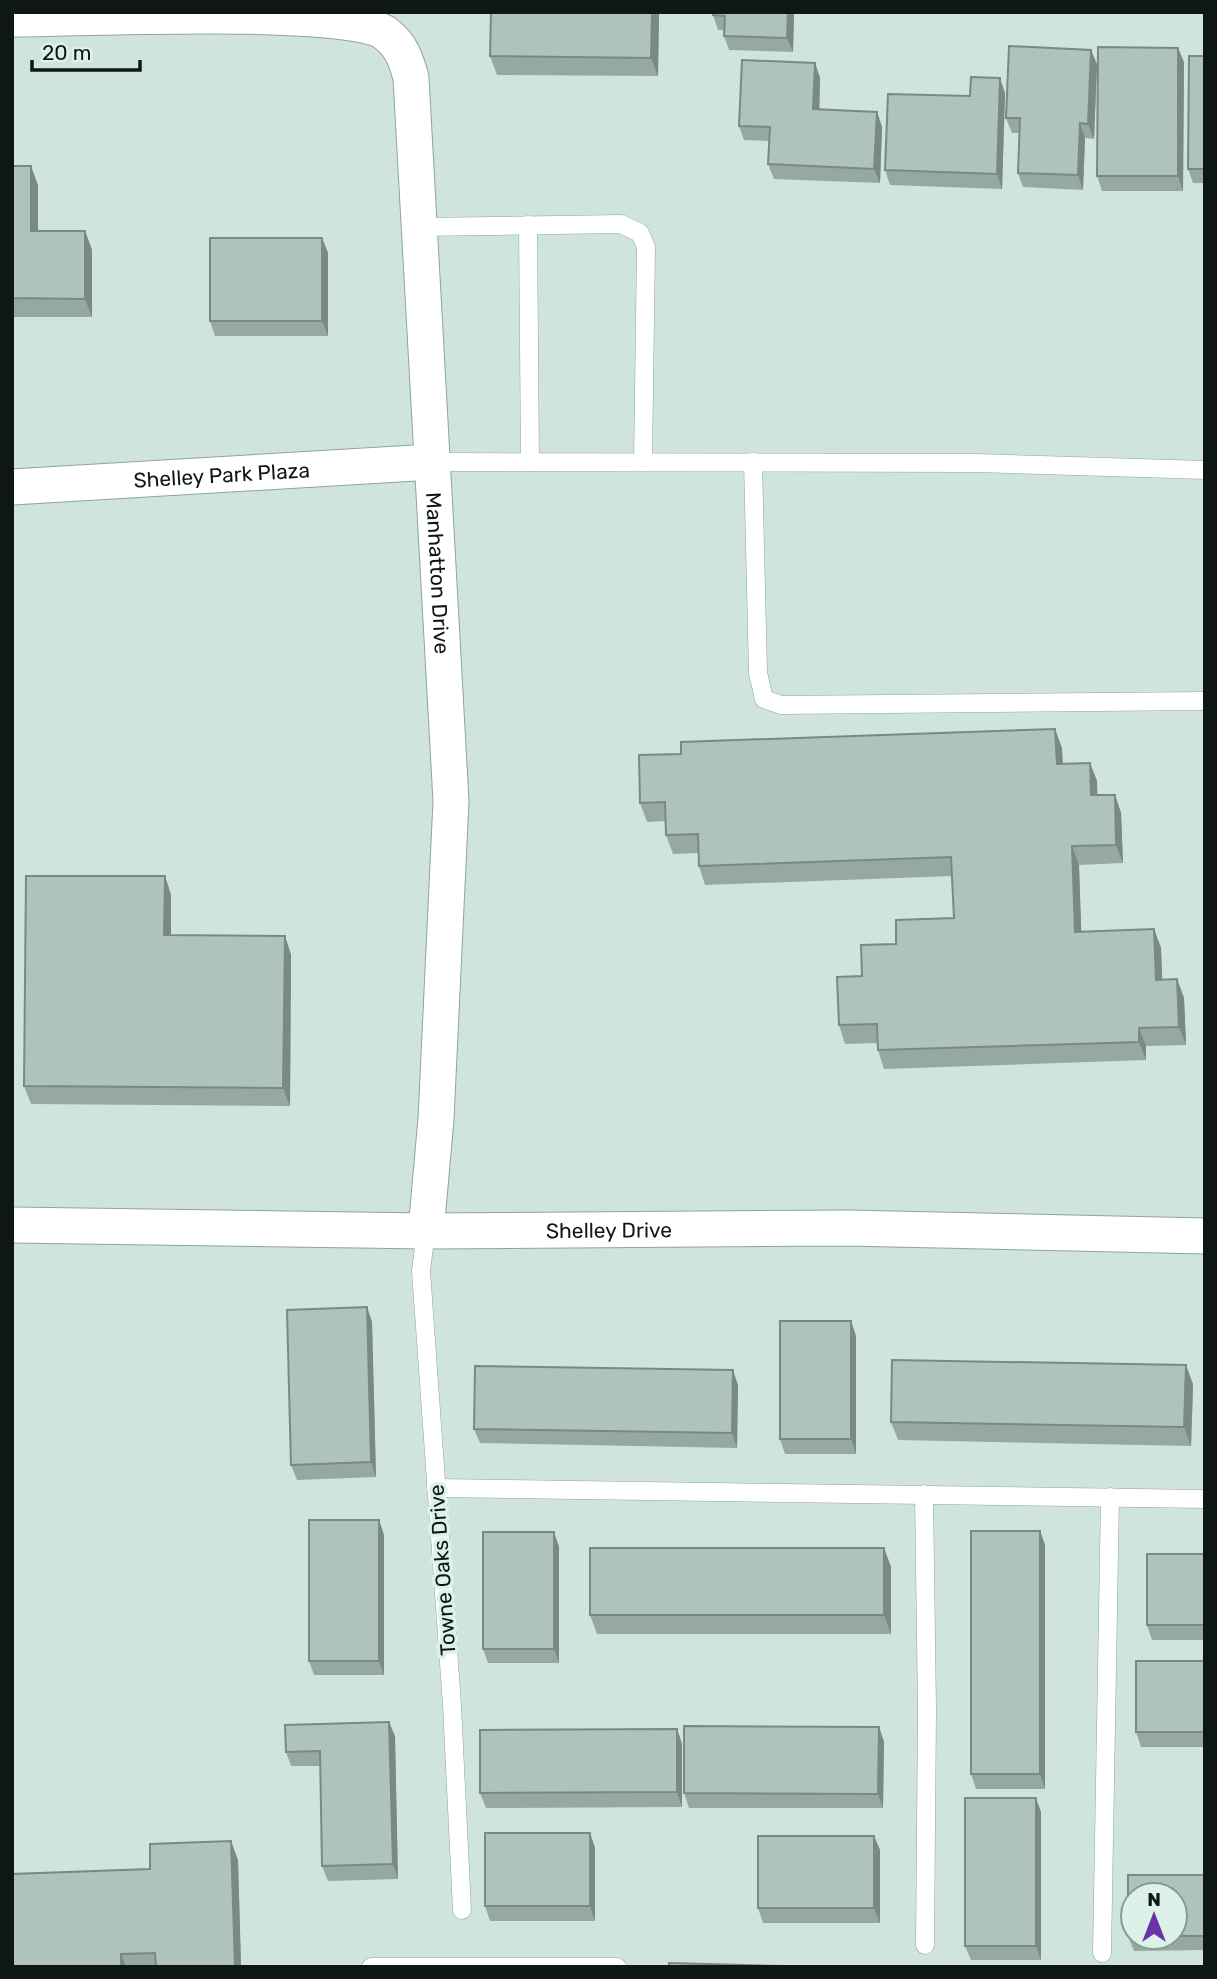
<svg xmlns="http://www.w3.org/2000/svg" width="1217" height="1979" viewBox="0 0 1217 1979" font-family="Rubik,sans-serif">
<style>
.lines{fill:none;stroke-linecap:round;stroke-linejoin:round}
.lane-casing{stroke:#90a59c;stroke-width:19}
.street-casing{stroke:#90a59c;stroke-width:37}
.lane{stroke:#fff;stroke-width:18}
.street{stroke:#fff;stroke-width:35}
.wall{fill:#96a9a0;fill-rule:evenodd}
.shaded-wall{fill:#7a8982}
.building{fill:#aec4ba;stroke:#7a8982;stroke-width:2}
.labels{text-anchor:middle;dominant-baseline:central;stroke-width:7;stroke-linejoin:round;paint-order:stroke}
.street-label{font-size:21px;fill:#0f1714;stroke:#dcf2e8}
</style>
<rect width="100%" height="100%" fill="#cfe5db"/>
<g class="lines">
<g class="lane-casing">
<g id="lane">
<polyline points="528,225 530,462"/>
<polyline points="420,227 621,224 640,233 646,247 643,462"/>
<polyline points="432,462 976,463 1205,470"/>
<polyline points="753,462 758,673 764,699 781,705 1205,701"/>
<polyline points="426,1231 421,1271 452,1705 462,1910"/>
<polyline points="436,1488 1205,1499"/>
<polyline points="924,1494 927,1710 925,1945"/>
<polyline points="1102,1953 1110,1497"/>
<polyline points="371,1967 617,1967"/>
</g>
</g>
<g class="street-casing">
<g id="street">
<path id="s1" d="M12 19C74 19 348 6 385 33 401 45 406 59 411 78L451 801 436 1119 426 1231"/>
<path id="s2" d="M12 487 432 462"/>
<path id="s3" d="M12 1225 426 1231 847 1228 1205 1236"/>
</g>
</g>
<use href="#lane" class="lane"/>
<use href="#street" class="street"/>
</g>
<g class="wall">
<polygon points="659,12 658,76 497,75 490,56"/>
<polygon points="794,12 793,52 729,50 724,36 724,30 718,30 713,15"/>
<polygon points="1205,56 1205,183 1193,183 1188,169"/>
<polygon points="1184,62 1183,191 1102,191 1097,176"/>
<polygon points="815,63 820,78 819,110 877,112 882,127 880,183 774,179 768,164 769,141 744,140 739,126"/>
<polygon points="1097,64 1094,139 1085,138 1083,190 1023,187 1018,173 1019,133 1012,133 1006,118"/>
<polygon points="1005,93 1002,189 890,185 885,170 970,96"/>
<polygon points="12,166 38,185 38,231 85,231 92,250 92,317 12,317"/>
<polygon points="322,238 328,253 328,336 215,336 210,321"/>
<polygon points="1062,748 1063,764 1090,763 1097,781 1097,795 1115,795 1121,813 1123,863 1079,865 1081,932 1154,929 1161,948 1162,980 1177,979 1184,998 1186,1045 1146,1046 1146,1060 884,1069 878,1050 877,1043 845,1044 839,1025 862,976 896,944 954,918 952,876 705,885 699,866 698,853 673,854 666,835 665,821 647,822 640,803"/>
<polygon points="165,876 171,895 171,935 285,936 291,955 290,1106 31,1104 24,1086"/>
<polygon points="367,1307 372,1322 376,1477 297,1480 291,1465"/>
<polygon points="851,1321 856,1336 856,1454 785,1454 780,1439"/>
<polygon points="1193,1384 1191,1446 898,1440 891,1422"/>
<polygon points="738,1385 737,1448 480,1443 474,1429"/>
<polygon points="379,1520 384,1535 384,1675 314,1675 309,1661"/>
<polygon points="1040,1531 1045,1545 1045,1789 976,1789 971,1774"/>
<polygon points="554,1532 559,1547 559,1663 488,1663 483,1649"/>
<polygon points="884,1548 891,1567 891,1634 597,1634 590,1615"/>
<polygon points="1205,1554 1205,1640 1152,1640 1147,1625"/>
<polygon points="1205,1661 1205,1747 1141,1747 1136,1732"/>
<polygon points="879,1727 884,1742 883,1808 689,1808 684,1793"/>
<polygon points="677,1729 682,1744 682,1807 486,1808 480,1793"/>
<polygon points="395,1736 398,1879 328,1881 322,1866 320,1766 291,1766 286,1752"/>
<polygon points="1041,1812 1041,1960 971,1960 965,1946"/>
<polygon points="590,1833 595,1848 595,1921 490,1921 485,1906"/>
<polygon points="874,1836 880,1850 880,1923 763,1923 758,1908"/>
<polygon points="238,1860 241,1967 12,1967 150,1869"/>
<path d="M1128 1875H1205V1950L1134 1951 1128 1936ZM1133 1895H1175V1937H1133Z"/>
</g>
<g class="shaded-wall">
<polygon points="652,12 659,12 658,76 651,58"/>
<polygon points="788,12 794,12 793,52 787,38"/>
<polygon points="1178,48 1184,62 1183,191 1178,176"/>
<polygon points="1091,50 1097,64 1094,139 1088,124"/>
<polygon points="815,63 820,78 819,124 813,109"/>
<polygon points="1000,78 1005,93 1002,189 997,174"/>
<polygon points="877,112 882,127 880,183 874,169"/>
<polygon points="1080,123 1085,138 1083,190 1078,175"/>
<polygon points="31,166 38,185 38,250 31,231"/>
<polygon points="85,231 92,250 92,317 85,299"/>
<polygon points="322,238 328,253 328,336 322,321"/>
<polygon points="1055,729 1062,748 1063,782 1057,764"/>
<polygon points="1090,763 1097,781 1098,814 1091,795"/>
<polygon points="1115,795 1121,813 1123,863 1116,845"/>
<polygon points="1072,846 1079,865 1082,951 1075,932"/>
<polygon points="165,876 171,895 171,953 164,935"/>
<polygon points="1154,929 1161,948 1163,999 1156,980"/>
<polygon points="285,936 291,955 290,1106 283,1088"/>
<polygon points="1177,979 1184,998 1186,1045 1179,1027"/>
<polygon points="1139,1028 1146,1046 1146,1060 1139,1042"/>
<polygon points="367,1307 372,1322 376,1477 371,1462"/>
<polygon points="851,1321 856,1336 856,1454 851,1439"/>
<polygon points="1186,1365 1193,1384 1191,1446 1184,1427"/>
<polygon points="733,1370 738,1385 737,1448 732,1433"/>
<polygon points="379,1520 384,1535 384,1675 379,1661"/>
<polygon points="1040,1531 1045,1545 1045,1789 1040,1774"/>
<polygon points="554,1532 559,1547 559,1663 554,1649"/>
<polygon points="884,1548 891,1567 891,1634 884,1615"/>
<polygon points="389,1722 395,1736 398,1879 393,1864"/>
<polygon points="879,1727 884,1742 883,1808 878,1794"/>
<polygon points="677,1729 682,1744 682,1807 677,1792"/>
<polygon points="1036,1798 1041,1812 1041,1960 1036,1946"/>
<polygon points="590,1833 595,1848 595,1921 590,1906"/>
<polygon points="874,1836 880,1850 880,1923 874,1908"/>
<polygon points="231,1841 238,1860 241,1967 235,1967"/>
<polygon points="121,1954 126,1967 121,1967"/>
</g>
<g class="building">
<polygon points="491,12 652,12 651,58 490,56"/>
<polygon points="713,12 788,12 787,38 724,36 725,16 713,15"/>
<polygon points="1009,46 1091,50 1088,124 1080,123 1078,175 1018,173 1020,118 1006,118"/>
<polygon points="1098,47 1178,48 1178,176 1097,176"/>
<polygon points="1189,56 1205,56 1205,169 1188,169"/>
<polygon points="742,60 815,63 813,109 877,112 874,169 768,164 770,127 739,126"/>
<polygon points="971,77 1000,78 997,174 885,170 888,94 970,96"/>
<polygon points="12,166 31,166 31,231 85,231 85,299 12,298"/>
<rect x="210" y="238" width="112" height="83"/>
<polygon points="1055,729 1057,764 1090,763 1091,795 1115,795 1116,845 1072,846 1075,932 1154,929 1156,980 1177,979 1179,1027 1139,1028 1139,1042 878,1050 877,1024 839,1025 837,977 862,976 861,945 896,944 896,920 954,918 951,857 699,866 698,834 666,835 665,802 640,803 639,755 681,754 681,742"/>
<polygon points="26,876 165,876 164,935 285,936 283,1088 24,1086"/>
<polygon points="367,1307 371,1462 291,1465 287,1310"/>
<rect x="780" y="1321" width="71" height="118"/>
<polygon points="892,1360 1186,1365 1184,1427 891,1422"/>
<polygon points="475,1366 733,1370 732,1433 474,1429"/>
<rect x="309" y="1520" width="70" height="141"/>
<rect x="971" y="1531" width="69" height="243"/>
<rect x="483" y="1532" width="71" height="117"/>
<rect x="590" y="1548" width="294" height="67"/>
<rect x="1147" y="1554" width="58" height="71"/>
<rect x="1136" y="1661" width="69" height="71"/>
<polygon points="389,1722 393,1864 322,1866 320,1751 286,1752 285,1725"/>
<polygon points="684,1726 879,1727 878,1794 684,1793"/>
<polygon points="677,1729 677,1792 480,1793 480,1730"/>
<rect x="965" y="1798" width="71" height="148"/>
<rect x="485" y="1833" width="105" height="73"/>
<rect x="758" y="1836" width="116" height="72"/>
<polygon points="231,1841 235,1967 156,1967 155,1953 121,1954 121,1967 12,1967 12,1874 150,1869 150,1844"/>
<polygon points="1128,1875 1205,1875 1205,1936 1175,1936 1175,1895 1133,1895 1133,1936 1128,1936"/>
<polygon points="669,1963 825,1967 669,1967"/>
</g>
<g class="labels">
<g class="street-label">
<text stroke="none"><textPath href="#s2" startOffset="210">Shelley Park Plaza</textPath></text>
<text stroke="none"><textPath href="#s1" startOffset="924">Manhatton Drive</textPath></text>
<text stroke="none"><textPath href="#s3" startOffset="597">Shelley Drive</textPath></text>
<text transform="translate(442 1570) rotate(-94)">Towne Oaks Drive</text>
</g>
</g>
<rect width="1217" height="1979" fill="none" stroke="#0f1714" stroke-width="28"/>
<g transform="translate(1154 1916)"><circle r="33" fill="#dcf2e8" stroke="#8a9a93" stroke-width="2"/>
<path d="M0-5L12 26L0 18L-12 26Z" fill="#6d32a8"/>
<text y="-10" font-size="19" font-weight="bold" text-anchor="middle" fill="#0f1714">N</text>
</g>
<path d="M32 60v10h108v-10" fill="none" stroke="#0f1714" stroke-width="3.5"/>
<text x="42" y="60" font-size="21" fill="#0f1714" stroke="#dcf2e8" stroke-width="5" paint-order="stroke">20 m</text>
</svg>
